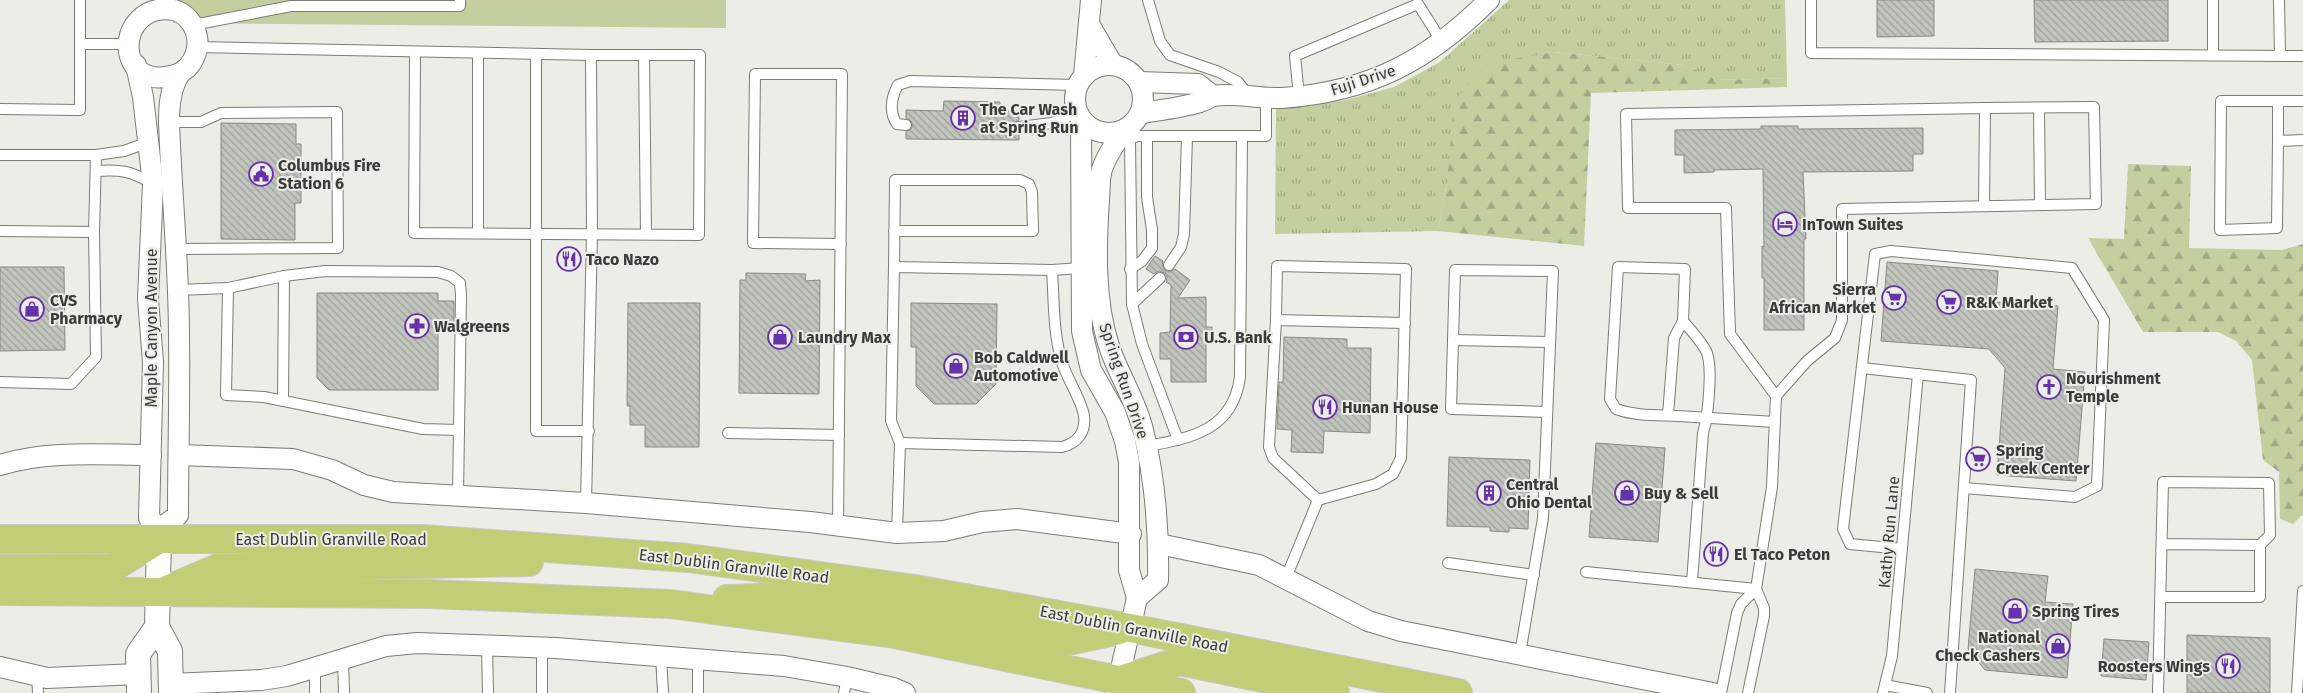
<svg xmlns="http://www.w3.org/2000/svg" width="2303" height="693" font-family="'Fira Sans',sans-serif">
	<style>
		.grass { fill: url(#grass-tufts) }
		.forest { fill: url(#forest-firs) }
		.garden { fill: #c4cf9f }
		.building { fill: url(#building-back-hatch); stroke: #898b85 }
		.lines { fill: none; stroke-linecap: round; stroke-linejoin: round }
		.service-casing { stroke: #7c7d78; stroke-width: 12 }
		.minor-casing { stroke: #7c7d78; stroke-width: 22 }
		.tertiary-casing { stroke: #7c7d78; stroke-width: 26 }
		.primary-casing { stroke: #c8c8c8; stroke-width: 30 }
		.service { stroke: #fff; stroke-width: 10 }
		.minor { stroke: #fff; stroke-width: 20 }
		.tertiary { stroke: #fff; stroke-width: 24 }
		.primary { stroke: #c1ce76; stroke-width: 28 }
		.labels { text-anchor: middle; dominant-baseline: central; stroke-width: 4; stroke-linejoin: round; paint-order: stroke }
		.street-label { font-size: 16px; fill: #3b3c39; stroke: #ebede6 }
		.poi-label { font-size: 16px; font-weight: bold; fill: #3b3c39; stroke: #ebede6; text-anchor: start }
	</style>
	<defs>
		<pattern id="grass-tufts" width="24" height="20" patternUnits="userSpaceOnUse" patternTransform="scale(1.25)"><rect width="24" height="20" fill="#c4cf9f"/><path d="M3 7l-1-3M5 7V3M7 7l1-3M15 17l-1-3M17 17v-4M19 17l1-3" fill="none" stroke="#a0a983"/></pattern>
		<pattern id="forest-firs" width="22" height="20" patternUnits="userSpaceOnUse" patternTransform="scale(1.25)"><rect width="22" height="20" fill="#c4cf9f"/><path d="M5 1l3.5 6h-7zM16 11l3.5 6h-7z" fill="#a0a983"/></pattern>
		<pattern id="building-back-hatch" width="6" height="6" patternUnits="userSpaceOnUse" patternTransform="scale(1.25)"><rect width="6" height="6" fill="#c1c3bd"/><path d="M-1 5l2 2M0 0l6 6M5-1l2 2" fill="none" stroke="#9ea09b"/></pattern>
	</defs>
	<rect width="100%" height="100%" fill="#ebede6"/>
	<!-- grass -->
	<polygon class="grass" points="1509,0 1785,0 1787,78 1718,80 1684,65 1553,52 1447,182 1438,231 1275,234 1276,106 1308,106 1346,100 1394,87 1440,62"/>
	<!-- forest -->
	<g class="forest">
		<polygon points="1553,52 1685,65 1718,80 1787,78 1787,87 1591,93 1584,246 1438,231 1447,182 1454,104 1469,80 1492,63"/>
		<polygon points="2128,164 2191,166 2189,248 2282,250 2303,244 2303,514 2293,524 2280,519 2279,472 2263,460 2252,360 2236,341 2218,332 2143,332 2088,238 2124,239"/>
	</g>
	<!-- garden -->
	<polygon class="garden" points="173,0 726,0 726,28 173,23"/>
	<!-- building -->
	<g class="building">
		<polygon points="1877,0 1934,0 1934,36 1877,37"/>
		<polygon points="2034,0 2168,0 2168,41 2035,42"/>
		<polygon points="944,101 1000,102 1000,111 1019,111 1019,120 1015,122 1012,127 1014,131 1019,134 1019,140 906,139 906,132 911,129 913,125 910,120 906,118 906,110 943,111"/>
		<polygon points="221,123 296,124 296,144 301,144 301,203 295,203 295,240 221,239"/>
		<polygon points="1761,126 1798,126 1798,129 1923,128 1923,154 1913,154 1913,171 1803,172 1806,239 1804,239 1804,330 1764,330 1764,278 1762,278 1762,246 1764,247 1763,169 1714,170 1714,172 1684,173 1684,155 1675,155 1675,130 1761,129"/>
		<polygon points="1155,256 1163,261 1162,265 1165,270 1169,272 1175,269 1190,280 1178,298 1206,297 1206,327 1212,327 1212,342 1206,342 1206,382 1171,382 1171,359 1160,359 1160,333 1170,332 1171,285 1166,282 1167,277 1165,273 1159,271 1154,274 1146,269"/>
		<polygon points="1887,262 1998,271 1996,302 2058,306 2053,369 2085,372 2076,481 1997,475 2005,368 1989,349 1881,341"/>
		<polygon points="0,267 64,267 65,350 0,351"/>
		<polygon points="746,273 806,274 805,281 820,280 819,394 739,393 740,280 746,280"/>
		<polygon points="317,293 438,293 438,301 454,301 454,327 438,327 438,390 329,390 317,378"/>
		<polygon points="628,303 700,303 699,447 645,447 645,425 630,425 630,406 627,406"/>
		<polygon points="911,303 997,304 996,384 976,404 934,404 916,386 916,347 911,347"/>
		<polygon points="1284,337 1347,339 1347,348 1371,348 1370,433 1324,431 1323,453 1291,452 1292,430 1277,429 1279,382 1283,382"/>
		<polygon points="1596,443 1665,448 1658,542 1589,537"/>
		<polygon points="1449,457 1530,460 1528,529 1509,528 1509,532 1490,531 1490,527 1447,526"/>
		<polygon points="1975,569 2048,576 2045,602 2073,604 2067,678 1985,670 1968,649"/>
		<polygon points="2187,635 2270,638 2270,693 2187,693"/>
		<polygon points="2104,639 2149,642 2146,680 2101,676"/>
	</g>
	<g class="lines">
		<!-- service casing -->
		<g class="service-casing">
			<g id="service">
				<polyline points="1148,0 1160,41 1170,55 1219,72 1238,82 1249,96"/>
				<polyline points="1811,0 1811,53 2303,56"/>
				<polyline points="2213,0 2213,55"/>
				<polyline points="2279,0 2280,55"/>
				<polyline points="193,25 291,6 460,6 460,0"/>
				<polyline points="80,44 127,44"/>
				<polyline points="198,47 591,55 592,234 586,503"/>
				<polyline points="415,53 414,233 699,235 700,55 591,55"/>
				<polyline points="478,54 478,233"/>
				<polyline points="536,54 536,431 589,431"/>
				<polyline points="644,55 646,234"/>
				<polyline points="1299,96 1295,56 1418,4 1442,42"/>
				<polyline points="2278,101 2278,141 2303,140"/>
				<polyline points="2039,108 2040,205"/>
				<polyline points="0,109 80,110 80,0"/>
				<polyline points="169,122 201,122 221,113 337,112 338,248 175,249"/>
				<path d="M 906,125 L 897,124 C 889,113 891,97 898,85 L 910,81 L 1078,85"/>
				<polyline points="1019,127 1052,123 1077,113"/>
				<polyline points="2278,141 2277,228 2220,230 2221,101 2303,101"/>
				<polyline points="0,155 96,155 124,151 149,142"/>
				<path d="M 96,171 C 121,169 131,171 153,184"/>
				<polyline points="0,231 94,232"/>
				<polyline points="1169,265 1181,247 1184,234 1187,136"/>
				<polyline points="894,267 895,180 1020,180 1029,184 1032,192 1033,231 894,231"/>
				<polyline points="1130,269 1142,261 1152,248 1152,230 1147,197 1147,136"/>
				<polyline points="284,276 325,271 438,272 451,276 460,283 461,295 459,430"/>
				<polyline points="228,288 226,395 264,397 423,429 459,430 458,496"/>
				<polyline points="178,290 228,288 284,276 283,401"/>
				<polyline points="1132,304 1160,278"/>
				<polyline points="1276,320 1277,266 1406,269 1401,458 1393,474 1376,484 1318,500 1286,578"/>
				<path d="M 1683,321 C 1691,330 1699,339 1705,349 C 1714,362 1708,417 1703,433 L 1692,582"/>
				<polyline points="1453,340 1455,270 1553,271 1543,518 1520,654"/>
				<polyline points="1862,368 1971,380 1950,693"/>
				<polyline points="0,382 71,384 96,357 94,232 96,155"/>
				<polyline points="1776,396 1730,334 1726,208 1628,208 1626,114 1985,108 1984,206"/>
				<polyline points="1547,412 1451,409 1453,340 1550,342"/>
				<path d="M 1668,415 L 1674,338 L 1683,321 L 1685,269 L 1618,267 L 1610,399 L 1616,409 C 1635,416 1657,415 1678,416 C 1710,418 1742,420 1775,422"/>
				<polyline points="728,433 839,435"/>
				<polyline points="1178,440 1142,344 1132,304 1130,139 1137,136 1242,136"/>
				<polyline points="900,443 891,421 894,267 1052,270 1081,268"/>
				<path d="M 1147,446 C 1192,438 1233,430 1240,377 L 1242,136 L 1266,136 L 1266,98"/>
				<polyline points="1318,500 1273,458 1269,447 1276,320 1405,323"/>
				<polyline points="838,526 842,74 755,74 753,243 841,244"/>
				<path d="M 897,533 L 900,443 L 1062,447 C 1077,443 1086,433 1084,416 C 1082,400 1065,376 1061,359 C 1053,330 1054,299 1052,270"/>
				<polyline points="1902,549 1850,544 1843,529 1875,254 1891,251 2072,268 2104,320 2097,486 2075,497 1964,488"/>
				<polyline points="1448,563 1534,575"/>
				<polyline points="1586,572 1756,589 1772,487 1776,396 1807,361 1835,338 1842,320 1842,209 2096,204 2094,107 1985,108"/>
				<polyline points="2161,597 2260,597 2260,545"/>
				<polyline points="487,646 488,693"/>
				<polyline points="542,648 542,693"/>
				<polyline points="661,655 663,693"/>
				<polyline points="698,658 698,693"/>
				<polyline points="343,660 344,693"/>
				<polyline points="315,669 315,693"/>
				<polyline points="37,675 38,693"/>
				<polyline points="1885,685 1927,693"/>
				<polyline points="844,693 847,677"/>
				<polyline points="1721,693 1737,613 1741,604 1756,589 1764,608 1764,616 1748,693"/>
				<polyline points="1883,693 1892,656 1918,374"/>
				<polyline points="2158,693 2163,482 2269,483 2270,535 2260,545 2162,544"/>
				<polyline points="2297,693 2303,591"/>
			</g>
		</g>
		<!-- minor casing -->
		<g class="minor-casing">
			<g id="minor">
				<polyline points="1089,24 1113,65"/>
				<circle cx="1109" cy="99" r="34"/>
				<polyline points="136,65 143,97 153,184 148,299 153,362 149,518 160,529 159,539"/>
				<polyline points="1084,76 1091,0"/>
				<polyline points="1139,82 1198,84 1213,96"/>
				<path d="M 1141,113 C 1160,110 1181,108 1200,102 C 1205,101 1209,97 1214,96 C 1233,92 1261,99 1282,98 C 1369,92 1428,61 1489,0"/>
				<polyline points="1081,120 1082,331 1091,370 1115,412 1125,441 1129,462 1129,570 1137,598 1116,691"/>
				<path d="M 1124,130 C 1116,143 1107,154 1102,169 C 1099,178 1100,190 1099,199 C 1096,246 1094,300 1109,346 C 1118,374 1136,400 1143,430 C 1155,478 1159,530 1158,580 L 1137,598"/>
				<polyline points="179,455 293,459 332,470 364,485 393,492 586,503 810,522 897,533 944,531 982,522 1017,519 1131,534"/>
				<path d="M 0,465 C 48,450 101,455 151,455"/>
				<path d="M 160,529 L 178,515 C 178,440 181,366 178,292 C 176,235 171,179 169,122 C 169,106 170,89 179,75 C 181,72 184,70 187,68 C 195,60 199,47 197,37 C 195,24 185,13 174,10 C 113,0 112,99 180,73"/>
				<polyline points="1159,544 1259,565 1368,621 1401,631 1713,693"/>
				<polyline points="0,667 47,678 138,674"/>
				<polyline points="171,684 261,680 287,676 386,646 417,643 556,648 784,666 847,677 893,688 905,693"/>
			</g>
		</g>
		<!-- tertiary casing -->
		<g class="tertiary-casing">
			<g id="tertiary">
				<polyline points="157,627 170,651 171,693"/>
				<polyline points="139,693 138,654 157,627 159,539"/>
			</g>
		</g>
		<!-- primary casing -->
		<g class="primary-casing">
			<g id="primary">
				<polyline points="0,539 422,539 688,558 915,589 1130,628 1458,693"/>
				<polyline points="0,569 112,568 159,539"/>
				<polyline points="169,589 218,568 529,562"/>
				<polyline points="0,591 429,594 670,604 895,634 1181,693"/>
				<polyline points="727,599 792,597 1068,641 1119,630"/>
				<polyline points="1120,680 1180,661 1335,693"/>
			</g>
		</g>
		<!-- service -->
		<use href="#service" class="service"/>
		<!-- minor -->
		<use href="#minor" class="minor"/>
		<!-- tertiary -->
		<use href="#tertiary" class="tertiary"/>
		<!-- primary -->
		<use href="#primary" class="primary"/>
	</g>
	<!-- icons -->
	<defs>
		<g id="building-ring" transform="scale(1.25)"><circle r="9.5" fill="#ebede6" stroke="#6532a9" stroke-width="1.5"/><path d="M-4-6H4V6H1V3H-1V6H-4ZM-2.5-4.3h1.7v1.8h-1.7ZM.8-4.3h1.7v1.8H.8ZM-2.5-1h1.7V.8h-1.7ZM.8-1h1.7V.8H.8Z" fill="#6532a9"/></g>
		<g id="civic-ring" transform="scale(1.25)"><circle r="9.5" fill="#ebede6" stroke="#6532a9" stroke-width="1.5"/><path d="M-.6-6.5H3V-4.5H.6V-3L4-1V1h2V6H-6V1h2V-1L-.6-3ZM-1.2 2.5V6h2.4V2.5Z" fill="#6532a9"/></g>
		<g id="hotel-ring" transform="scale(1.25)"><circle r="9.5" fill="#ebede6" stroke="#6532a9" stroke-width="1.5"/><path d="M-6-4.5h1.5V1H6V5H4.5V3h-9V5H-6ZM-4 0a1.8 1.8 0 1 1 3.6 0ZM.5 0V-2.5h3Q6-2.5 6 0Z" fill="#6532a9"/></g>
		<g id="restaurant-ring" transform="scale(1.25)"><circle r="9.5" fill="#ebede6" stroke="#6532a9" stroke-width="1.5"/><path d="M-5-6h1v4h1v-4h1v4h1v-4h1v5L-1.5 .5V6h-2V.5L-5-1ZM5-6V6H3V1.5H1.5Q1.5-4 5-6Z" fill="#6532a9"/></g>
		<g id="supermarket-ring" transform="scale(1.25)"><circle r="9.5" fill="#ebede6" stroke="#6532a9" stroke-width="1.5"/><path d="M-6-5.5h2.5l.6 2H6L4.5 2H-2.5L-4.4-4H-6ZM-1.5 3.2a1.3 1.3 0 1 0 .1 0ZM3 3.2a1.3 1.3 0 1 0 .1 0Z" fill="#6532a9"/></g>
		<g id="shop-ring" transform="scale(1.25)"><circle r="9.5" fill="#ebede6" stroke="#6532a9" stroke-width="1.5"/><path d="M-5-2.5h2.3a2.7 3.5 0 0 1 5.4 0H5L5.5 6h-11ZM-1.5-2.5h3a1.5 2.3 0 0 0-3 0Z" fill="#6532a9"/></g>
		<g id="pharmacy-ring" transform="scale(1.25)"><circle r="9.5" fill="#ebede6" stroke="#6532a9" stroke-width="1.5"/><path d="M-2-6h4v4h4v4h-4v4h-4v-4h-4v-4h4Z" fill="#6532a9"/></g>
		<g id="bank-ring" transform="scale(1.25)"><circle r="9.5" fill="#ebede6" stroke="#6532a9" stroke-width="1.5"/><path d="M-6-4H6V4H-6ZM0-2.3a2.3 2.3 0 1 0 0 4.6a2.3 2.3 0 1 0 0-4.6Z" fill="#6532a9"/></g>
		<g id="church-ring" transform="scale(1.25)"><circle r="9.5" fill="#ebede6" stroke="#6532a9" stroke-width="1.5"/><path d="M-1.2-6h2.4v3.5h3.3v2.4h-3.3V6h-2.4V-.1h-3.3v-2.4h3.3Z" fill="#6532a9"/></g>
	</defs>
	<g fill-rule="evenodd">
		<use href="#building-ring" x="963" y="118"/>
		<use href="#civic-ring" x="261" y="174"/>
		<use href="#hotel-ring" x="1785" y="224"/>
		<use href="#restaurant-ring" x="569" y="259"/>
		<use href="#supermarket-ring" x="1894" y="298"/>
		<use href="#supermarket-ring" x="1949" y="302"/>
		<use href="#shop-ring" x="32" y="309"/>
		<use href="#pharmacy-ring" x="417" y="326"/>
		<use href="#shop-ring" x="780" y="337"/>
		<use href="#bank-ring" x="1186" y="337"/>
		<use href="#shop-ring" x="956" y="366"/>
		<use href="#church-ring" x="2049" y="387"/>
		<use href="#restaurant-ring" x="1325" y="407"/>
		<use href="#supermarket-ring" x="1978" y="459"/>
		<use href="#building-ring" x="1489" y="493"/>
		<use href="#shop-ring" x="1627" y="493"/>
		<use href="#restaurant-ring" x="1716" y="554"/>
		<use href="#shop-ring" x="2015" y="611"/>
		<use href="#shop-ring" x="2058" y="646"/>
		<use href="#restaurant-ring" x="2228" y="666"/>
	</g>
	<g class="labels">
		<!-- street labels -->
		<g class="street-label">
			<text transform="translate(1363 80) rotate(-18)">Fuji Drive</text>
			<text transform="translate(151 328) rotate(-90)">Maple Canyon Avenue</text>
			<text transform="translate(1124 381) rotate(71)">Spring Run Drive</text>
			<text transform="translate(1889 532) rotate(-85)">Kathy Run Lane</text>
			<text x="331" y="539">East Dublin Granville Road</text>
			<text transform="translate(734 566) rotate(7)">East Dublin Granville Road</text>
			<text transform="translate(1134 629) rotate(11)">East Dublin Granville Road</text>
		</g>
		<!-- poi labels -->
		<g class="poi-label">
			<text x="980" y="109">The Car Wash<tspan x="980" dy="18">at Spring Run</tspan></text>
			<text x="278" y="165">Columbus Fire<tspan x="278" dy="18">Station 6</tspan></text>
			<text x="1802" y="224">InTown Suites</text>
			<text x="586" y="259">Taco Nazo</text>
			<text x="1876" y="289" text-anchor="end">Sierra<tspan x="1876" dy="18">African Market</tspan></text>
			<text x="50" y="300">CVS<tspan x="50" dy="18">Pharmacy</tspan></text>
			<text x="1966" y="302">R&amp;K Market</text>
			<text x="434" y="326">Walgreens</text>
			<text x="798" y="337">Laundry Max</text>
			<text x="1204" y="337">U.S. Bank</text>
			<text x="974" y="357">Bob Caldwell<tspan x="974" dy="18">Automotive</tspan></text>
			<text x="2066" y="378">Nourishment<tspan x="2066" dy="18">Temple</tspan></text>
			<text x="1342" y="407">Hunan House</text>
			<text x="1996" y="450">Spring<tspan x="1996" dy="18">Creek Center</tspan></text>
			<text x="1506" y="484">Central<tspan x="1506" dy="18">Ohio Dental</tspan></text>
			<text x="1644" y="493">Buy &amp; Sell</text>
			<text x="1734" y="554">El Taco Peton</text>
			<text x="2032" y="611">Spring Tires</text>
			<text x="2040" y="637" text-anchor="end">National<tspan x="2040" dy="18">Check Cashers</tspan></text>
			<text x="2210" y="666" text-anchor="end">Roosters Wings</text>
		</g>
	</g>
</svg>
